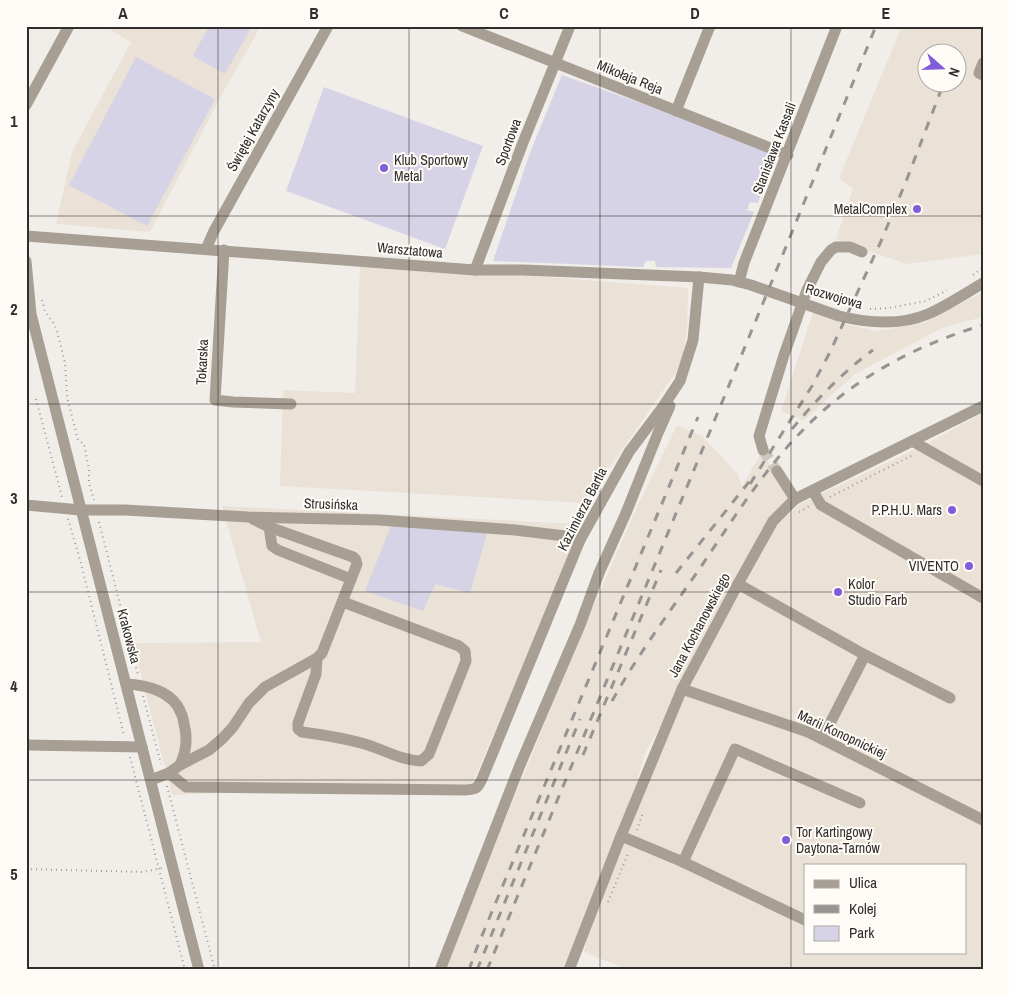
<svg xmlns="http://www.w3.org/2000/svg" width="1009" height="996" font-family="'Archivo Narrow',sans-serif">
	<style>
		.built { fill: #eae1d7; fill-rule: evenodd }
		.green { fill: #d6d3e7 }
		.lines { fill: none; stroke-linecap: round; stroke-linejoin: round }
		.minor-tunnel { stroke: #cac8c3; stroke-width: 11; stroke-dasharray: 11 5.5; stroke-linecap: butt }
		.path { stroke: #9e9b98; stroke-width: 2; stroke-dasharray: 1 4; stroke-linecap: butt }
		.minor { stroke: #a79f93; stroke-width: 11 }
		.rail { stroke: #979491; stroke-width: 3; stroke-dasharray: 9 9; stroke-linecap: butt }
		.grid { fill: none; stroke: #302e2d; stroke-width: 1; stroke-opacity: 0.55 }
		.poi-dot { fill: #815ed9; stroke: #fffbf6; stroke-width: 2 }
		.labels { text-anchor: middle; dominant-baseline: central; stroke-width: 4; stroke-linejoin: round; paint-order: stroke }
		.street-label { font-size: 14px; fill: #302e2d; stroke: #fffbf6 }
		.poi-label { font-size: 14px; fill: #302e2d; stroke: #fffbf6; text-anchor: start }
		.neatline { fill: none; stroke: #302e2d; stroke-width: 2 }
		.grid-label { font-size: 16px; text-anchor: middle; font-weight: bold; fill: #302e2d }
	</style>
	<rect width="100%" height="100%" fill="#f1eee9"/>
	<!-- built -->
	<g class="built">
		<polygon points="104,26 261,26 222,94 150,232 56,224 72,152 131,42"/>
		<path d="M 902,26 L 983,26 L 983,254 L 907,264 L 868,251 L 836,239 L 853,189 L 839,178 ZM 926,52 L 956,52 L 956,82 L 926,82 Z"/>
		<polygon points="360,266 546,277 688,288 687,328 683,362 585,503 280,486 283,390 355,393"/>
		<polygon points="983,292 983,317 944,327 855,374 803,421 793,416 781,412 813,312 849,325 877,331 924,323"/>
		<polygon points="983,413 983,814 835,740 688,688 777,525 800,504 928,443"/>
		<polygon points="677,425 702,436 737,473 742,486 763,450 771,467 791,499 644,755 632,802 565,970 443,970 584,628 640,500"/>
		<polygon points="222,506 577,524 576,531 572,539 560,580 472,784 172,795 133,643 261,642"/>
		<path d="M 686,694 L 808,737 L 983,825 L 983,970 L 629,970 L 584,952 L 587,938 L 627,835 ZM 805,865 L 965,865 L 965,952 L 805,952 Z"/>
	</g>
	<!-- green -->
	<g class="green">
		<polygon points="209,26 252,26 225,74 193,56"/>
		<polygon points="136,57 215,99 147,226 69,185"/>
		<polygon points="562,75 649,106 774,155 758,203 750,202 747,210 754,212 731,268 656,267 655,261 646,261 643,267 493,261 531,150"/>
		<polygon points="324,87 483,146 445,249 286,191"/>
		<polygon points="395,516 490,523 470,593 435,584 423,611 365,591"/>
	</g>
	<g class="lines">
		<!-- minor-tunnel -->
		<polyline class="minor-tunnel" points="763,450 777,471"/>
		<!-- path -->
		<g class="path">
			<polyline points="973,275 983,267"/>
			<polyline points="42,300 45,311 54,324 57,331 65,363 67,397 78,440 84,444 89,469 89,483 94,500"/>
			<polyline points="870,309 889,308 926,301 947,290"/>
			<polyline points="36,399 62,497"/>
			<polyline points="830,497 913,455"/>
			<polyline points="799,512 810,506"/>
			<polyline points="68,519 80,560 124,735"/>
			<polyline points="99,522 138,675"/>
			<polyline points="143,696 161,764"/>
			<polyline points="130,757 185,970"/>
			<polyline points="167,786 215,970"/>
			<polyline points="637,830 643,813"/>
			<polyline points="26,869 143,872 163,868"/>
			<polyline points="608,902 629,851"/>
		</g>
		<!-- minor -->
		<g class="minor">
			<polyline points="462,26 788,155"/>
			<polyline points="983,63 979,73 983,75"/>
			<polyline points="26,105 69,26"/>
			<polyline points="676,111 710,26"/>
			<path d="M 26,236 L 475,270 L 523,270 L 699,277 L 732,280 L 751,285 L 839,316 C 868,323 900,326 928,314 C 945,307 966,293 983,283"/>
			<polyline points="206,249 214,231 328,26"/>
			<polyline points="224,250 215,400 233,402 291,404"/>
			<polyline points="26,261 31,314 199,970"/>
			<polyline points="475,270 522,145 570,26"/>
			<polyline points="739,282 744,263 837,26"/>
			<polyline points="912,441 983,481"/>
			<polyline points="763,450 759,436 784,355 807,290 821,262 831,250 836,247 850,247 862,252"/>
			<polyline points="777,471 795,499"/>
			<polyline points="813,491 821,505 983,598"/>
			<polyline points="26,505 81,510 125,510 248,517 379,520 515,530 565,536 580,540"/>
			<polyline points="269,527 272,546 278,550 351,579"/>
			<polyline points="738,584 865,655 950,698"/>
			<path d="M 317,658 L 316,674 L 298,723 L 298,729 L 302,732 C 324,735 346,738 368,745 C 386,751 402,760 421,761 L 429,754 L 466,661 L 465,651 L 459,646 L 343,602"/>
			<path d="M 126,684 C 146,685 173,691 181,713 C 183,716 183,720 184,724 C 188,738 186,752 180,765"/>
			<polyline points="682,689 808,732 983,820"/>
			<polyline points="822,739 865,655"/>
			<polyline points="26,745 142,747"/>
			<path d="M 169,773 L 186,787 L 465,790 C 477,789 477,789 482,779 L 580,540 L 629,452 L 662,408 L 680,381 L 693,340 L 699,277"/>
			<polyline points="151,780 169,773 180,765 209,750 223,738 233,727 249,703 265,687 317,658 322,653 357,564 356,560 353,557 269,527 253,519"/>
			<polyline points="621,836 683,862 735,749 860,803"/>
			<polyline points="683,862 805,920"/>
			<polyline points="440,970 520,765 580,625 599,573 626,513 658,433 670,406"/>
			<polyline points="569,970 621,836 682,689 738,584 773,521 795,499 983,406"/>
		</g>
		<!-- rail -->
		<g class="rail">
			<path d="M 792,429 C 815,401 844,371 873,350"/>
			<polyline points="750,484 812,386 830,352 882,239 907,179 943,85"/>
			<polyline points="676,573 753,477"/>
			<path d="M 612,701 C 637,656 668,614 698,571 C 730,524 762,472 802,431 C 852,379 914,346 983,325"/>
			<polyline points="583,755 661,570"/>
			<polyline points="469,970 476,950 698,417"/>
			<polyline points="477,970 580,719"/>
			<polyline points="487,970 761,308 876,26"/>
		</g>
	</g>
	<!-- grid -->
	<path class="grid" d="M 218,26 L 218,970M 409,26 L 409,970M 600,26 L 600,970M 791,26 L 791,970M 26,216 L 983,216M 26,404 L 983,404M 26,592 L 983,592M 26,780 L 983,780"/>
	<!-- markers -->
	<g class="poi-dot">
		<circle cx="384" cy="168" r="5"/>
		<circle cx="917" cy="209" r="5"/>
		<circle cx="952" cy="510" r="5"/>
		<circle cx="969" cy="566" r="5"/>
		<circle cx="838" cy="592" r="5"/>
		<circle cx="786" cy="840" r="5"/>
	</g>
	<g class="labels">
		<!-- street labels -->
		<g class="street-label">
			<text transform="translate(630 77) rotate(22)">Mikołaja Reja</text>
			<text transform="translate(253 130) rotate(-61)">Świętej Katarzyny</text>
			<text transform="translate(508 142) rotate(-69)">Sportowa</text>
			<text transform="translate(774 148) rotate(-69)">Stanisława Kassali</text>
			<text transform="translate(410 250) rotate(5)">Warsztatowa</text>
			<text transform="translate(834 296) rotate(16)">Rozwojowa</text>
			<text transform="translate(202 362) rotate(-87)">Tokarska</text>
			<text transform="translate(331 504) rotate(2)">Strusińska</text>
			<text transform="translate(582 509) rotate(-63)">Kazimierza Bartla</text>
			<text transform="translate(699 625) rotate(-62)">Jana Kochanowskiego</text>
			<text transform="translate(129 636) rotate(75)">Krakowska</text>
			<text transform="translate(842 734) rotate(25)">Marii Konopnickiej</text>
		</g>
		<!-- poi labels -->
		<g class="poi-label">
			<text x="394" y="160">Klub Sportowy<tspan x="394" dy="16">Metal</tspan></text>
			<text x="907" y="209" text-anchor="end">MetalComplex</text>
			<text x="942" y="510" text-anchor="end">P.P.H.U. Mars</text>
			<text x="959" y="566" text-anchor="end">VIVENTO</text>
			<text x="848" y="584">Kolor<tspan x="848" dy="16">Studio Farb</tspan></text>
			<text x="796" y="832">Tor Kartingowy<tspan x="796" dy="16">Daytona-Tarnów</tspan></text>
		</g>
	</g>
	<!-- border -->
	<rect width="1009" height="996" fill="none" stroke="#fffbf6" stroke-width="55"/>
	<!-- legend -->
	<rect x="804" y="864" width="162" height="90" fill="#fffbf6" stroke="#aca9a6"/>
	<rect x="814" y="880" width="25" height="8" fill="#a79f93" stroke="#aca9a6"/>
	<text x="849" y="888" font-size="15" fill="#302e2d">Ulica</text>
	<rect x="814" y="905" width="25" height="8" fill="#979491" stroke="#aca9a6"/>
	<text x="849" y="914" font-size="15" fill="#302e2d">Kolej</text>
	<rect x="814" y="926" width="25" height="15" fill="#d6d3e7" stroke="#aca9a6"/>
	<text x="849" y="938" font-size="15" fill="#302e2d">Park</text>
	<!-- north arrow -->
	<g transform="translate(942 68) rotate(110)"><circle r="24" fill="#fffbf6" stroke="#aca9a6"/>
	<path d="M0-4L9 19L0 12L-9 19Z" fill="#815ed9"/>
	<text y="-8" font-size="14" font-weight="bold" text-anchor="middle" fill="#302e2d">N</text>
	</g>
	<rect x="28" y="28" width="954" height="940" class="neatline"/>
	<g class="grid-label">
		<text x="123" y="19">A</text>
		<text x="314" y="19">B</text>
		<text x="504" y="19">C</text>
		<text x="695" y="19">D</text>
		<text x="886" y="19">E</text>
		<text x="14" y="127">1</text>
		<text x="14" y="315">2</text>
		<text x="14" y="504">3</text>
		<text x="14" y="692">4</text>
		<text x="14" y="880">5</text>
	</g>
</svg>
